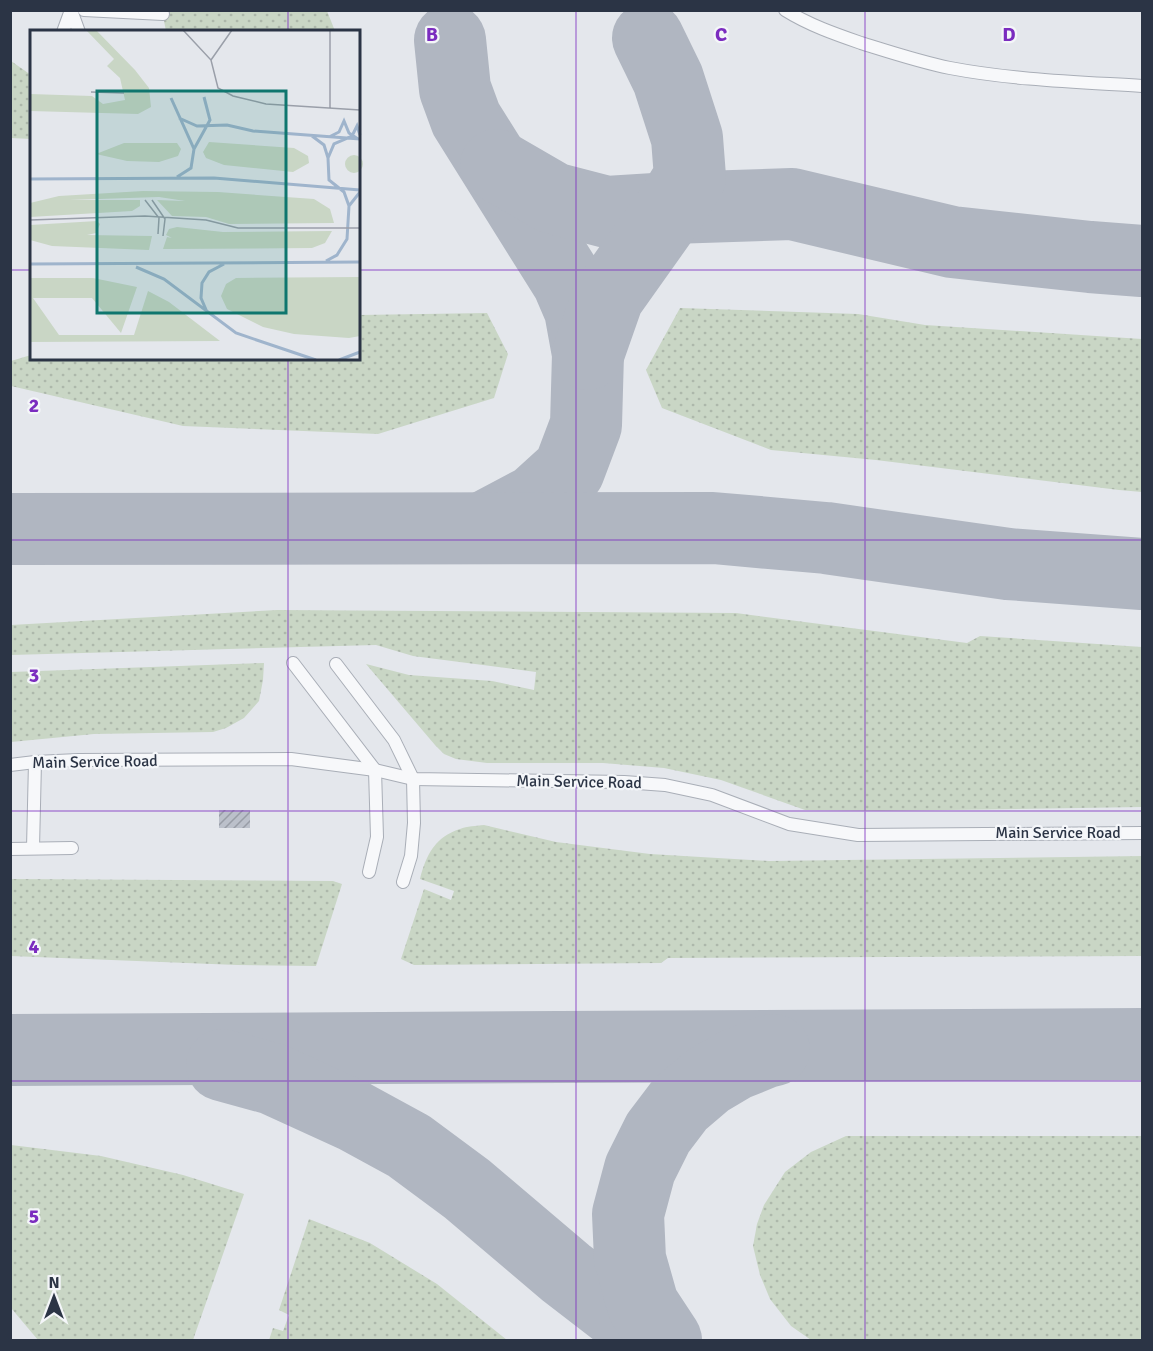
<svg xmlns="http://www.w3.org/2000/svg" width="1153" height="1351" font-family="Signika,sans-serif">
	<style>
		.grass { fill: url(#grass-dots) }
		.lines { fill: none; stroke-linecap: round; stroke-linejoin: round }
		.taxiway { stroke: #b0b6c1; stroke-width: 72 }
		.building { fill: url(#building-hatch) }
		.service-casing { stroke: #a9aeb7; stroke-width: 14 }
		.service { stroke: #f7f8fa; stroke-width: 12 }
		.grid { fill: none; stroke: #7b2cbf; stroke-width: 1.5; stroke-opacity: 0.55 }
		.labels { text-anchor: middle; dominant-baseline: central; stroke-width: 4.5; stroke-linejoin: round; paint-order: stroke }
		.street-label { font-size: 16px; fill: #2b3445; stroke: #f4f6f9 }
		.inset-river { fill: none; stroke: #9fb4cc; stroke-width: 3 }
		.inset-road { fill: none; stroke: #9a9fa9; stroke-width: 1.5 }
		.view { fill: #0f766e; fill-opacity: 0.15; stroke: #0f766e; stroke-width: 3 }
		.inset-edge { fill: none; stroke: #2b3445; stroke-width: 3 }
		.grid-label { font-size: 20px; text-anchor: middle; font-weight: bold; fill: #7b2cbf; stroke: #f4f6f9; stroke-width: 4.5; stroke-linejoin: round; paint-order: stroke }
	</style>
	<defs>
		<pattern id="grass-dots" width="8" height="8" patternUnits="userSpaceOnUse" patternTransform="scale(1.5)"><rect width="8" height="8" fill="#c9d6c5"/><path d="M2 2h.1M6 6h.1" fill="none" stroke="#adb8ab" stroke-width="1.8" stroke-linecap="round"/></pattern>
		<pattern id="building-hatch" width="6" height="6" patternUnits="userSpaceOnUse" patternTransform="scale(1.5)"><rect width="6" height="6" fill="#bbc0ca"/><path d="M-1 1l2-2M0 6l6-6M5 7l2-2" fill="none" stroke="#989da6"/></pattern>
	</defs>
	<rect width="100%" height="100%" fill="#e4e7ec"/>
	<!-- grass -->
	<g class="grass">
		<polygon points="162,11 327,11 335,31 166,31"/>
		<polygon points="11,61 31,75 31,139 11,138"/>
		<polygon points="680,308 858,314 925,325 1142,339 1142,492 1119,490 876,460 771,450 662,408 646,370"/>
		<polygon points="487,313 508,354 494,398 378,434 183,426 11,386 11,361 31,355 32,358 358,358 359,315"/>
		<polygon points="277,610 736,613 967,643 980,636 1142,647 1142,807 879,811 805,810 721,780 664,768 603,763 487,763 456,759 444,754 435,745 366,664 409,675 492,681 534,690 536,672 413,656 376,645 11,655 11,625"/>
		<polygon points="264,663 263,680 259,701 244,718 226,728 213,732 94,734 11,742 11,672"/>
		<path d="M 484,825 L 556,842 L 650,854 L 769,861 L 1142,856 L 1142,956 L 668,958 L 661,963 L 414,965 L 401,959 L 424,889 L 451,900 L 454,891 L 420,879 C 426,855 435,837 460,829 C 467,826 476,826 484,825 Z"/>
		<polygon points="11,879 333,881 342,884 316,966 237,965 11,956"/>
		<polygon points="846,1136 1142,1136 1142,1340 811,1340 791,1326 770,1299 760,1275 753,1246 757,1224 764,1205 785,1172 811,1152"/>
		<polygon points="11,1145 101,1156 183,1175 244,1194 193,1340 38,1340 11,1308"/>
		<polygon points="309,1219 370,1243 437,1284 507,1340 269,1340 273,1328 283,1331 289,1315 279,1310"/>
	</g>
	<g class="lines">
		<!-- taxiway -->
		<g class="taxiway">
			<polyline points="450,40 455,89 466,119 568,282 580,310 588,354 586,425 569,470 536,500 483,528"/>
			<polyline points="496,165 553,198 607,212 671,208 792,204 952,242 1090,257 1142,261"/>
			<polyline points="588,354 608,297 669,211 690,177 687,138 668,79 648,38"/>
			<polyline points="10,529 713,528 826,538 1008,564 1142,574"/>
			<polyline points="10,1050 1142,1044"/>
			<polyline points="222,1065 273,1079 354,1116 409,1146 467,1189 566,1273 653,1340"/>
			<polyline points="666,1340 643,1305 630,1259 628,1214 640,1169 658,1133 680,1104 707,1081 734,1065 766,1052 774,1050"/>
		</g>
	</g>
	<!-- building -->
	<rect class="building" x="219" y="810" width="31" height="18"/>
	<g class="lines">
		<!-- service casing -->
		<g class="service-casing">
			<g id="service">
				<polyline points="71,10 79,32"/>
				<polyline points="84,10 163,14"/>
				<path d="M 785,10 C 809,25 835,34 861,43 C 890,52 920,62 950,68 C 1013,80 1078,82 1142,86"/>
				<polyline points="63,32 71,10"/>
				<polyline points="293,663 375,770 377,837 369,872"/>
				<polyline points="336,664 394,740 413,779 414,823 411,856 403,882"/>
				<polyline points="10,765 35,762 78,760 291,759 375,770 413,779 624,782 665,785 712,795 789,824 858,835 1142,833"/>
				<polyline points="33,848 35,762"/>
				<polyline points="10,849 72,848"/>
			</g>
		</g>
		<!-- service -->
		<use href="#service" class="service"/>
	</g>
	<!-- grid -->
	<path class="grid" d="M 288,10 L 288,32M 576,10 L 576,1340M 865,10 L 865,1340M 10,270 L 32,270M 358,270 L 1142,270M 288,358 L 288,1340M 10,540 L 1142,540M 10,811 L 1142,811M 10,1081 L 1142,1081"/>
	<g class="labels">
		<!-- street labels -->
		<g class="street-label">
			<text transform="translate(95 762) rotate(-1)">Main Service Road</text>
			<text transform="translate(579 782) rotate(1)">Main Service Road</text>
			<text x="1058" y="833">Main Service Road</text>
		</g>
	</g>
	<!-- overview -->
	<g transform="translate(30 30)">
		<rect width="330" height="330" fill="#e4e7ec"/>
		<path d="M 56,0 L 66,0 L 105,40 L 119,58 L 121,77 L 108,84 L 0,81 L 0,64 L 62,66 L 73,74 L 95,70 L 90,48 L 77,36 L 84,29 ZM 179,112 L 264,118 L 278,126 L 279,133 L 263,142 L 194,135 L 176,128 L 173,122 ZM 94,113 L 147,113 L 151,119 L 148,126 L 129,132 L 97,131 L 66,124 ZM315 134a9 9 0 1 1 18 0a9 9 0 1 1-18 0ZM 113,161 L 188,162 L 284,169 L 300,179 L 304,193 L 199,194 L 176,187 L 142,186 L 127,170 L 155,171 L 129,167 L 39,170 L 110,170 L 110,176 L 102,181 L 0,187 L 0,173 L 29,166 ZM 67,191 L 70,194 L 66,203 L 57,205 L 122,206 L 119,220 L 22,216 L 0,210 L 0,195 ZM 147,197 L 193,202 L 302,201 L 295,213 L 282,218 L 133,219 L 137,207 L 142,208 L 136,205 L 139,199 ZM 330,247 L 330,306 L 319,308 L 264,304 L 233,297 L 197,279 L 191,266 L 196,254 L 206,248 ZM 0,248 L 63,248 L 107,257 L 91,303 L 62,268 L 3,268 L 29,305 L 104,305 L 118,261 L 139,272 L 190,311 L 0,312 Z" fill="#c9d6c5"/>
		<path class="inset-river" d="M 141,68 L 164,119 L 161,138 L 147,147M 149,88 L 167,96 L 197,95 L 223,101 L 330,109M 282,106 L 294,115 L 298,128 L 304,114 L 322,106 L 327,96 L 330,105M 299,107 L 309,102 L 314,91 L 319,103 L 328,109M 164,119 L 180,90 L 174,67M 298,128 L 299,150 L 314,162 L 319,176 L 330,162M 0,149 L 184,148 L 330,160M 296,231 L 307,225 L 317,209 L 319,176M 0,234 L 330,232M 106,237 L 134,249 L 206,303 L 286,330M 177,282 L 171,268 L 172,253 L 179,242 L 194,234M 309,330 L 330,322"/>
		<path class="inset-road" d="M 153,0 L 181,30 L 188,58 L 203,66 L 236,74 L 330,80M 300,0 L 300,78M 181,30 L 202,0M 61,62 L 94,63M 115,170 L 129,188 L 128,204M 122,170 L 135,189 L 133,206M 0,190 L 115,186 L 176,190 L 208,198 L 330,198"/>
		<path class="view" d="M 67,61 L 256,61 L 256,283 L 67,283 Z"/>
		<rect width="330" height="330" class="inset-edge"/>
	</g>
	<g class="grid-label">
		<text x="432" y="41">B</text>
		<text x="721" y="41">C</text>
		<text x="1009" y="41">D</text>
		<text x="34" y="412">2</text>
		<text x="34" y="682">3</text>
		<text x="34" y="953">4</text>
		<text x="34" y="1223">5</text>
	</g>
	<!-- border -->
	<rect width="1153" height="1351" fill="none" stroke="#2b3445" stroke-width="24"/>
	<!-- north arrow -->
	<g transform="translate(54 1297)" stroke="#f4f6f9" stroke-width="4.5" paint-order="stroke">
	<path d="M0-4.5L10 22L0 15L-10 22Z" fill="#2b3445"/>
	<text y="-9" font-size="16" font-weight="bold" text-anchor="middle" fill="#2b3445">N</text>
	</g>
</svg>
